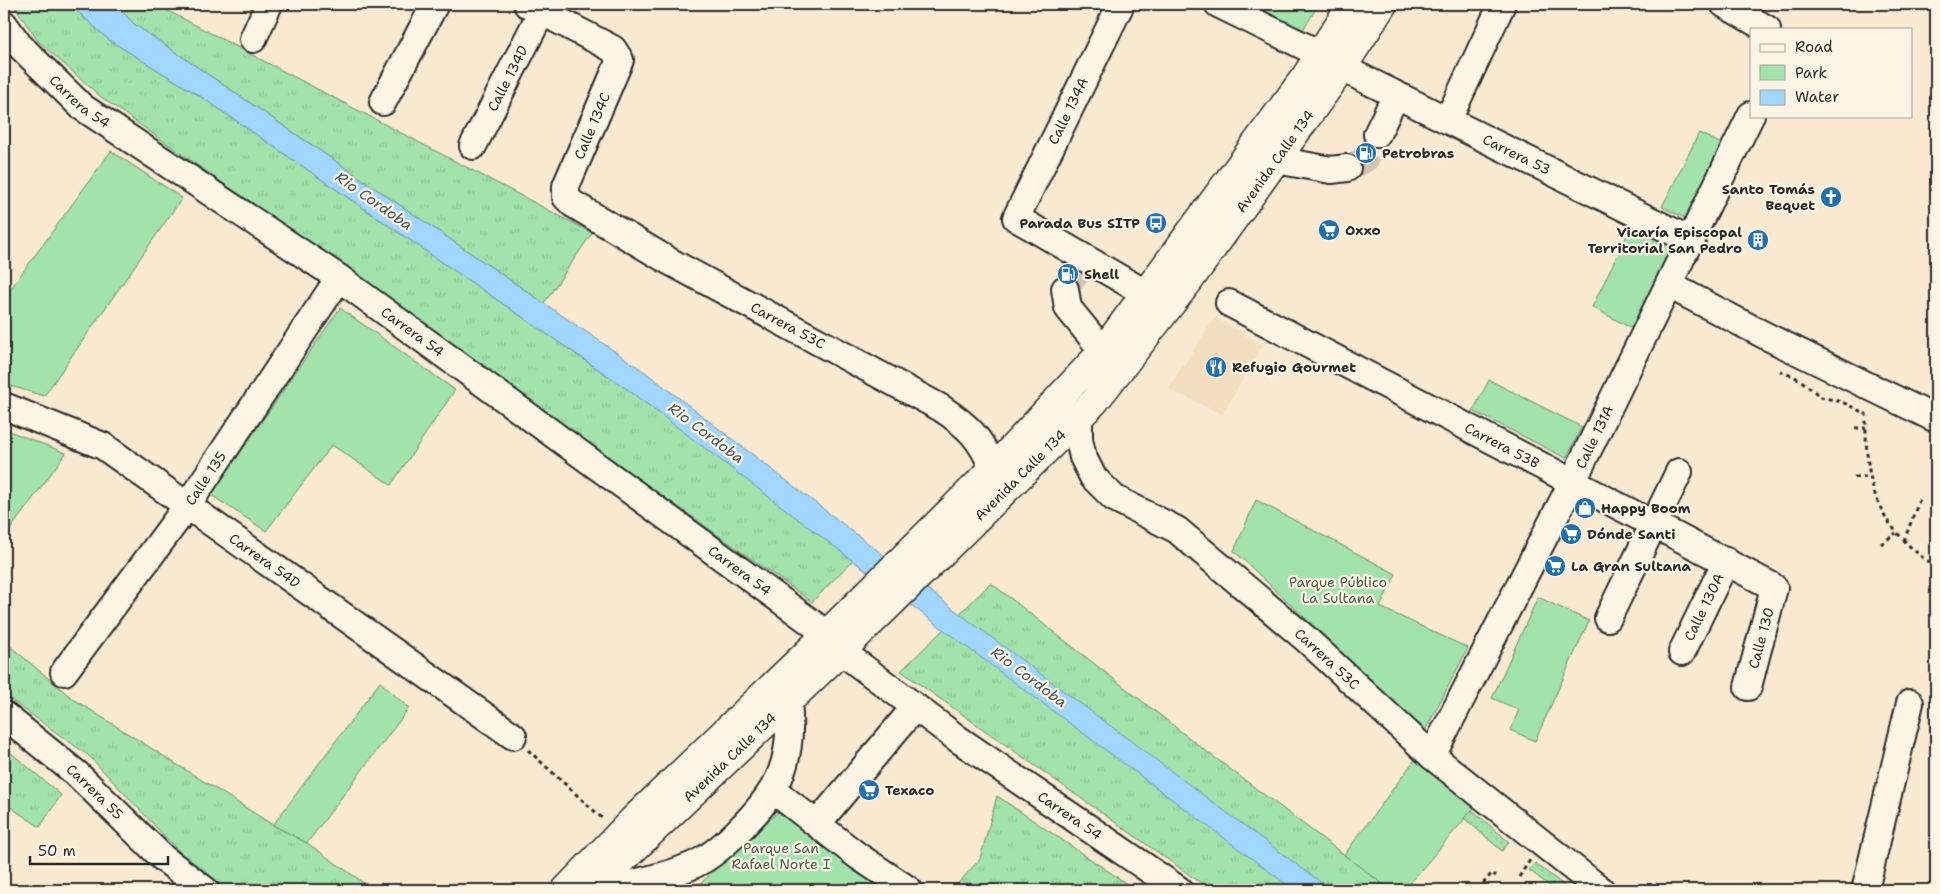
<svg xmlns="http://www.w3.org/2000/svg" width="1940" height="894" font-family="'Shantell Sans',sans-serif">
	<style>
		.built { fill: #f3dec0 }
		.grass { fill: url(#grass-tufts); stroke: #66876c }
		.park { fill: #a2e3ac; stroke: #66876c }
		.garden { fill: url(#garden-dots); stroke: #66876c }
		.water { fill: #a0d6ff; stroke: #7192aa }
		.lines { fill: none; stroke-linecap: round; stroke-linejoin: round }
		.minor-tunnel { stroke: #d0c4b0; stroke-width: 26; stroke-dasharray: 26 13; stroke-linecap: butt }
		.minor-casing { stroke: #2b2b2b; stroke-width: 30 }
		.major-casing { stroke: #2b2b2b; stroke-width: 31 }
		.path { stroke: #2b2b2b; stroke-width: 3; stroke-dasharray: 4 4; stroke-linecap: butt }
		.minor { stroke: #fcf5e5; stroke-width: 26 }
		.major { stroke: #fcf5e5; stroke-width: 28 }
		.labels { text-anchor: middle; dominant-baseline: central; stroke-width: 4.5; stroke-linejoin: round; paint-order: stroke }
		.street-label { font-size: 14px; fill: #2b2b2b; stroke: #fcf5e5 }
		.poi-label { font-size: 14px; font-weight: bold; fill: #2b2b2b; stroke: #fcf5e5; text-anchor: start }
		.park-label { font-size: 14px; fill: #49594b; stroke: #fcf5e5 }
		.water-label { font-size: 15px; font-style: italic; fill: #485660; stroke: #fcf5e5 }
	</style>
	<defs>
		<pattern id="grass-tufts" width="24" height="20" patternUnits="userSpaceOnUse" patternTransform="scale(1.25)"><rect width="24" height="20" fill="#a2e3ac"/><path d="M3 7l-1-3M5 7V3M7 7l1-3M15 17l-1-3M17 17v-4M19 17l1-3" fill="none" stroke="#8cc394"/></pattern>
		<pattern id="garden-dots" width="8" height="8" patternUnits="userSpaceOnUse" patternTransform="scale(1.25)"><rect width="8" height="8" fill="#a2e3ac"/><path d="M2 2h.1M6 6h.1" fill="none" stroke="#8cc394" stroke-width="1.8" stroke-linecap="round"/></pattern>
	</defs>
	<rect width="100%" height="100%" fill="#f9ead1"/>
	<filter id="ink" filterUnits="userSpaceOnUse"><feTurbulence type="fractalNoise" baseFrequency=".02" numOctaves="2"/><feDisplacementMap in="SourceGraphic" scale="10" xChannelSelector="R" yChannelSelector="G"/><feConvolveMatrix kernelMatrix="1 2 1 2 8 2 1 2 1" color-interpolation-filters="sRGB"/></filter>
	<g filter="url(#ink)">
		<!-- built -->
		<polygon class="built" points="1215,317 1263,345 1222,414 1168,389"/>
		<!-- grass -->
		<g class="grass">
			<polygon points="13,4 69,4 109,40 200,96 627,389 853,560 812,602 101,97 38,41"/>
			<polygon points="115,4 155,4 592,233 544,303 134,24"/>
			<polygon points="991,583 1202,748 1391,890 1211,890 901,671"/>
			<polygon points="4,641 73,699 273,825 307,843 374,890 229,890 190,863 89,756 4,695"/>
			<polygon points="4,747 61,795 40,827 4,803"/>
			<polygon points="997,796 1136,890 952,890 980,859"/>
			<polygon points="701,883 711,890 667,890"/>
		</g>
		<!-- park -->
		<g class="park">
			<polygon points="1258,4 1319,4 1301,33 1254,10"/>
			<polygon points="1699,133 1724,145 1687,219 1662,207"/>
			<polygon points="111,151 182,198 44,396 4,384 4,298"/>
			<polygon points="1632,225 1675,247 1633,329 1592,307"/>
			<polygon points="340,308 455,390 391,485 332,445 266,531 211,495"/>
			<polygon points="1489,380 1582,427 1566,458 1473,411"/>
			<polygon points="4,429 66,453 4,538"/>
			<polygon points="1256,500 1396,574 1380,607 1468,648 1425,731 1234,551"/>
			<polygon points="1538,597 1589,621 1535,741 1510,730 1519,710 1492,698"/>
			<polygon points="380,682 409,708 307,843 273,825"/>
			<polygon points="1416,758 1474,808 1404,890 1391,890 1344,855"/>
			<polygon points="778,812 894,890 711,890 701,883"/>
		</g>
		<!-- garden -->
		<g class="garden">
			<polygon points="1472,810 1509,842 1502,851 1464,818"/>
			<polygon points="1535,863 1570,890 1555,890 1529,870"/>
		</g>
		<!-- water -->
		<polygon class="water" points="69,4 115,4 134,24 645,372 964,617 1331,890 1294,890 948,633 627,389 200,96 109,40"/>
		<g class="lines">
			<!-- minor-tunnel -->
			<g class="minor-tunnel">
				<polyline points="1347,168 1366,159 1377,134"/>
				<polyline points="1065,289 1081,268"/>
			</g>
			<!-- minor casing -->
			<g class="minor-casing">
				<g id="minor">
					<path id="s1" d="M 527,4 L 613,49 L 620,60 L 566,186 L 566,197 L 573,204 L 669,261 L 941,408 C 968,426 981,438 993,469"/>
					<polyline points="1121,4 1016,218 1145,293"/>
					<polyline points="1218,4 1320,54"/>
					<polyline points="1724,4 1767,29"/>
					<path id="s2" d="M 4,24 L 19,45 L 82,107 L 339,278 L 827,634"/>
					<polyline points="253,39 269,4"/>
					<path id="s3" d="M 1342,68 L 1692,241"/>
					<polyline points="383,102 435,4"/>
					<polyline points="1448,120 1502,4"/>
					<polyline points="1377,134 1396,95"/>
					<path id="s4" d="M 473,146 L 542,11"/>
					<polyline points="1276,160 1331,170 1347,168"/>
					<polyline points="1669,285 1766,336 1936,419"/>
					<polyline points="1065,289 1068,308 1103,351"/>
					<path id="s5" d="M 1229,303 L 1772,586 L 1774,588 L 1748,687"/>
					<path id="s6" d="M 4,406 L 103,446 L 513,736"/>
					<path id="s7" d="M 1079,419 L 1079,440 L 1083,457 L 1093,477 L 1114,498 L 1177,530 L 1306,639 L 1432,756 L 1601,890"/>
					<polyline points="1608,618 1679,472"/>
					<path id="s8" d="M 841,651 L 958,739 L 1179,890"/>
					<path id="s9" d="M 1682,652 L 1726,561"/>
					<path id="s10" d="M 64,672 L 187,506 L 339,278"/>
					<path id="s11" d="M 4,715 L 77,774 L 163,858 L 205,890"/>
					<path id="s12" d="M 1432,756 L 1573,481 L 1751,115"/>
					<polyline points="773,790 858,856 909,890"/>
					<polyline points="817,824 915,707"/>
					<path d="M 606,890 C 634,882 664,878 691,866 C 708,859 723,846 736,833 C 780,790 794,762 788,701"/>
					<polyline points="1865,890 1910,703"/>
				</g>
			</g>
			<!-- major casing -->
			<g class="major-casing">
				<g id="major">
					<polyline points="566,890 633,820 827,634 993,469 1103,351 1306,76 1352,4"/>
					<path id="s13" d="M 594,890 L 619,863 L 887,607 L 1094,402 L 1188,282 L 1342,68 L 1383,4"/>
				</g>
			</g>
			<!-- path -->
			<g class="path">
				<path d="M 1780,371 L 1799,379 L 1821,397 L 1842,402 L 1866,414 C 1865,487 1875,523 1936,568"/>
				<polyline points="1855,428 1866,428"/>
				<polyline points="1854,477 1869,477"/>
				<polyline points="1904,541 1920,498"/>
				<polyline points="1881,544 1896,533"/>
				<polyline points="528,750 603,819"/>
				<polyline points="1519,877 1530,860"/>
				<polyline points="1478,890 1492,873 1496,876"/>
			</g>
			<!-- minor -->
			<use href="#minor" class="minor"/>
			<!-- major -->
			<use href="#major" class="major"/>
		</g>
	</g>
	<!-- icons -->
	<defs>
		<g id="fuel-disc" transform="scale(1.125)"><circle r="9.5" fill="#1f6fb2" stroke="#fcf5e5"/><path d="M-5.5-6h7V0h2V4h1.3V-2.5L3-4.5l.8-.8L6-3V5H2.5V1h-1V6h-7ZM-4.2-4.7v3.2H.2V-4.7Z" fill="#fff"/></g>
		<g id="church-disc" transform="scale(1.125)"><circle r="9.5" fill="#1f6fb2" stroke="#fcf5e5"/><path d="M-1.2-6h2.4v3.5h3.3v2.4h-3.3V6h-2.4V-.1h-3.3v-2.4h3.3Z" fill="#fff"/></g>
		<g id="bus-disc" transform="scale(1.125)"><circle r="9.5" fill="#1f6fb2" stroke="#fcf5e5"/><path d="M-5-6H5V4H4V6H2V4H-2V6H-4V4H-5ZM-3.5-4V0h7V-4ZM-3.5 1.2v1.5H-2V1.2ZM2 1.2v1.5H3.5V1.2Z" fill="#fff"/></g>
		<g id="supermarket-disc" transform="scale(1.125)"><circle r="9.5" fill="#1f6fb2" stroke="#fcf5e5"/><path d="M-6-5.5h2.5l.6 2H6L4.5 2H-2.5L-4.4-4H-6ZM-1.5 3.2a1.3 1.3 0 1 0 .1 0ZM3 3.2a1.3 1.3 0 1 0 .1 0Z" fill="#fff"/></g>
		<g id="building-disc" transform="scale(1.125)"><circle r="9.5" fill="#1f6fb2" stroke="#fcf5e5"/><path d="M-4-6H4V6H1V3H-1V6H-4ZM-2.5-4.3h1.7v1.8h-1.7ZM.8-4.3h1.7v1.8H.8ZM-2.5-1h1.7V.8h-1.7ZM.8-1h1.7V.8H.8Z" fill="#fff"/></g>
		<g id="restaurant-disc" transform="scale(1.125)"><circle r="9.5" fill="#1f6fb2" stroke="#fcf5e5"/><path d="M-5-6h1v4h1v-4h1v4h1v-4h1v5L-1.5 .5V6h-2V.5L-5-1ZM5-6V6H3V1.5H1.5Q1.5-4 5-6Z" fill="#fff"/></g>
		<g id="shop-disc" transform="scale(1.125)"><circle r="9.5" fill="#1f6fb2" stroke="#fcf5e5"/><path d="M-5-2.5h2.3a2.7 3.5 0 0 1 5.4 0H5L5.5 6h-11ZM-1.5-2.5h3a1.5 2.3 0 0 0-3 0Z" fill="#fff"/></g>
	</defs>
	<g fill-rule="evenodd">
		<use href="#fuel-disc" x="1366" y="153"/>
		<use href="#church-disc" x="1831" y="197"/>
		<use href="#bus-disc" x="1156" y="223"/>
		<use href="#supermarket-disc" x="1329" y="230"/>
		<use href="#building-disc" x="1758" y="240"/>
		<use href="#fuel-disc" x="1068" y="274"/>
		<use href="#restaurant-disc" x="1216" y="367"/>
		<use href="#shop-disc" x="1585" y="508"/>
		<use href="#supermarket-disc" x="1571" y="534"/>
		<use href="#supermarket-disc" x="1555" y="566"/>
		<use href="#supermarket-disc" x="869" y="790"/>
	</g>
	<g class="labels">
		<!-- street labels -->
		<g class="street-label">
			<text stroke="none"><textPath href="#s4" startOffset="76">Calle 134D</textPath></text>
			<text stroke="none"><textPath href="#s2" startOffset="109">Carrera 54</textPath></text>
			<text transform="translate(1068 111) rotate(-64)">Calle 134A</text>
			<text transform="translate(592 126) rotate(-67)">Calle 134C</text>
			<text stroke="none"><textPath href="#s3" startOffset="195">Carrera 53</textPath></text>
			<text stroke="none"><textPath href="#s13" startOffset="1000">Avenida Calle 134</textPath></text>
			<text stroke="none"><textPath href="#s1" startOffset="515">Carrera 53C</textPath></text>
			<text stroke="none"><textPath href="#s2" startOffset="514">Carrera 54</textPath></text>
			<text stroke="none"><textPath href="#s12" startOffset="358">Calle 131A</textPath></text>
			<text stroke="none"><textPath href="#s5" startOffset="308">Carrera 53B</textPath></text>
			<text stroke="none"><textPath href="#s13" startOffset="595">Avenida Calle 134</textPath></text>
			<text stroke="none"><textPath href="#s10" startOffset="240">Calle 135</textPath></text>
			<text stroke="none"><textPath href="#s6" startOffset="305">Carrera 54D</textPath></text>
			<text stroke="none"><textPath href="#s2" startOffset="919">Carrera 54</textPath></text>
			<text stroke="none"><textPath href="#s9" startOffset="50">Calle 130A</textPath></text>
			<text transform="translate(1761 638) rotate(-75)">Calle 130</text>
			<text stroke="none"><textPath href="#s7" startOffset="359">Carrera 53C</textPath></text>
			<text stroke="none"><textPath href="#s13" startOffset="190">Avenida Calle 134</textPath></text>
			<text stroke="none"><textPath href="#s11" startOffset="119">Carrera 55</textPath></text>
			<text stroke="none"><textPath href="#s8" startOffset="282">Carrera 54</textPath></text>
		</g>
		<!-- poi labels -->
		<g class="poi-label">
			<text x="1382" y="153">Petrobras</text>
			<text x="1815" y="189" text-anchor="end">Santo Tomás<tspan x="1815" dy="16">Bequet</tspan></text>
			<text x="1140" y="223" text-anchor="end">Parada Bus SITP</text>
			<text x="1345" y="230">Oxxo</text>
			<text x="1742" y="232" text-anchor="end">Vicaría Episcopal<tspan x="1742" dy="16">Territorial San Pedro</tspan></text>
			<text x="1084" y="274">Shell</text>
			<text x="1232" y="367">Refugio Gourmet</text>
			<text x="1601" y="508">Happy Boom</text>
			<text x="1587" y="534">Dónde Santi</text>
			<text x="1571" y="566">La Gran Sultana</text>
			<text x="885" y="790">Texaco</text>
		</g>
		<!-- park labels -->
		<g class="park-label">
			<text x="1338" y="582">Parque Público<tspan x="1338" dy="16">La Sultana</tspan></text>
			<text x="781" y="848">Parque San<tspan x="781" dy="16">Rafael Norte I</tspan></text>
		</g>
		<!-- water labels -->
		<g class="water-label">
			<text transform="translate(374 201) rotate(35)">Rio Cordoba</text>
			<text transform="translate(706 433) rotate(37)">Rio Cordoba</text>
			<text transform="translate(1029 677) rotate(37)">Rio Cordoba</text>
		</g>
	</g>
	<!-- margin -->
	<rect width="1940" height="894" fill="none" stroke="#fcf5e5" stroke-width="20"/>
	<rect x="10" y="10" width="1920" height="874" fill="none" stroke="#2b2b2b" stroke-width="2" filter="url(#ink)"/>
	<!-- legend -->
	<rect x="1750" y="28" width="162" height="90" fill="#fcf5e5" stroke="#a8a49b"/>
	<rect x="1760" y="44" width="25" height="8" fill="#fcf5e5" stroke="#a8a49b"/>
	<text x="1795" y="52" font-size="15" fill="#2b2b2b">Road</text>
	<rect x="1760" y="65" width="25" height="15" fill="#a2e3ac" stroke="#a8a49b"/>
	<text x="1795" y="78" font-size="15" fill="#2b2b2b">Park</text>
	<rect x="1760" y="90" width="25" height="15" fill="#a0d6ff" stroke="#a8a49b"/>
	<text x="1795" y="102" font-size="15" fill="#2b2b2b">Water</text>
	<!-- scale -->
	<path d="M30 856v8h138v-8" fill="none" stroke="#2b2b2b" stroke-width="2.5"/>
	<text x="38" y="856" font-size="15" fill="#2b2b2b" stroke="#fcf5e5" stroke-width="4" paint-order="stroke">50 m</text>
</svg>
